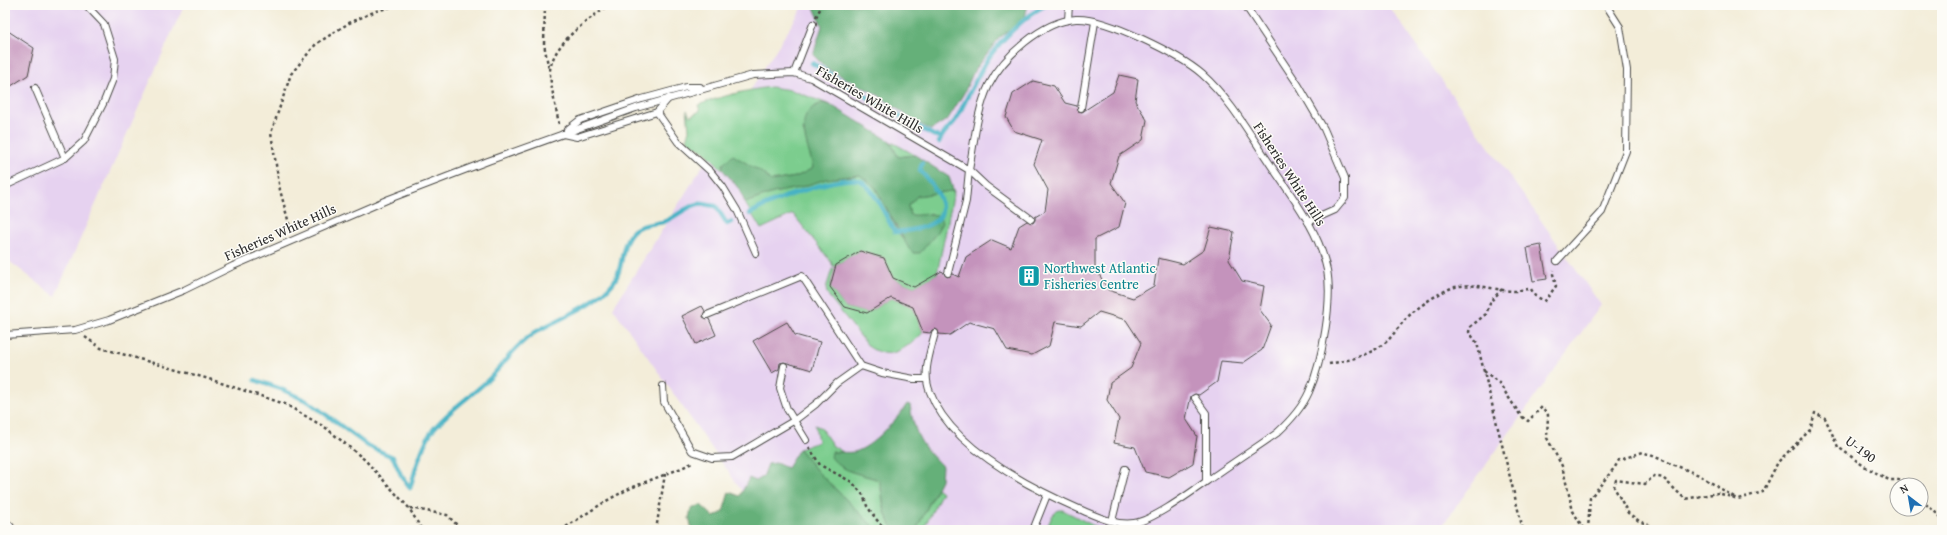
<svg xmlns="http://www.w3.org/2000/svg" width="1947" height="535" font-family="'Gentium Book Plus',serif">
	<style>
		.built { fill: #e6d2f0 }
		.green { fill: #7ccd8e; stroke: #547c5c }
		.forest { fill: #65b079; stroke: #486e52 }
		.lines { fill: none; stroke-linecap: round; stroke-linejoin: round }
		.stream { stroke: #47b2c4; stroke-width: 4.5 }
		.building { fill: #c493bc }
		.lane-casing { stroke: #494845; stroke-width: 8 }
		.secondary-casing { stroke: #494845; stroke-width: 20 }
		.path { stroke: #494845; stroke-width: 2.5; stroke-dasharray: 3 3; stroke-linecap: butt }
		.lane { stroke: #fff; stroke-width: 6 }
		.secondary { stroke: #fff; stroke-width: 18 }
		.labels { text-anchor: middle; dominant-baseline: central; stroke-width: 3; stroke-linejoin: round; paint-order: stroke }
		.street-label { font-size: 14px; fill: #2b2b2b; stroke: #fdfcf7 }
		.culture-label { font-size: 14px; fill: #0d838f; stroke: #fdfcf7; text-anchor: start }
	</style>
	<rect width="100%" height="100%" fill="#fdfcf7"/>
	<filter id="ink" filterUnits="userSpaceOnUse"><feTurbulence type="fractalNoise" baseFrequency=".025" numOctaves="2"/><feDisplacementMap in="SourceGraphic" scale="8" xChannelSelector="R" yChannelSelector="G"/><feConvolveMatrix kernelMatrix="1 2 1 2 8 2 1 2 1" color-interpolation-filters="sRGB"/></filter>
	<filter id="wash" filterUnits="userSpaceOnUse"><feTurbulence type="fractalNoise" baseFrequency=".012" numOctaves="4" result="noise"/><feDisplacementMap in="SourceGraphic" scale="16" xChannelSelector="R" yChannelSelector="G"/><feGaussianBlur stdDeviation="0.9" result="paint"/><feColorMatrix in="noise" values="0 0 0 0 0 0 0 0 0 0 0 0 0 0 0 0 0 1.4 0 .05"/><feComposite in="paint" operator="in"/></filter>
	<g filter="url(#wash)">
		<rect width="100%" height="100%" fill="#f3edd9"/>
		<!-- built -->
		<g class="built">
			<polygon points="5,5 184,5 55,296 5,258"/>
			<polygon points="804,5 1388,5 1601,305 1439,530 779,530 756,511 613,308"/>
		</g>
		<!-- green -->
		<g class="green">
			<path d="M 771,87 L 791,90 L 831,105 L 822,103 L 803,130 L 814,168 L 796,177 L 771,181 L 761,172 L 733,156 L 723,164 L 723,170 L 706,153 L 686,140 L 689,130 L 687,110 L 690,116 L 700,111 L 698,105 C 722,96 746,90 771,87 Z"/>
			<polygon points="890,141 915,155 898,157"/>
			<polygon points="860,175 875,187 902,239 932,213 920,216 910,215 908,206 917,196 951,191 954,192 937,274 914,287 893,278 884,258 860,251 836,265 835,267 832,265 832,263 793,214 761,229 745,203 773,193 798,188 826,179"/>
			<path d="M 832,269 L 835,269 L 830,287 L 845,307 L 867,313 L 891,298 L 913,307 L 923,332 C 919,339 900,352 892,353 C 884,355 875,351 869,347 L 827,294 L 826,288 Z"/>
			<path d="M 815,425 L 821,428 L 833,446 L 843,452 L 832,452 L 849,471 L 879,480 C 884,498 881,517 896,530 L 877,530 L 817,471 L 799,449 L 818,442 Z"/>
			<polygon points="937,488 942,492 923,530 916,530"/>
			<polygon points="1058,510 1063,510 1096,527 1107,530 1046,530 1052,516"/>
		</g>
		<!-- forest -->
		<g class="forest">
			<polygon points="813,5 1028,5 1024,21 1000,37 975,69 964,93 948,119 931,130 913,120 878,95 826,68 813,55 822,26"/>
			<path d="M 822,103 L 831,105 L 890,141 L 898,157 L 915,155 L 949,177 L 954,192 L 951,191 L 917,196 L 908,206 L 910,215 C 921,216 930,212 940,216 L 942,223 L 935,235 L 920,253 L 914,253 L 909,249 L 875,187 L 860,175 L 826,179 L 798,188 L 773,193 L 745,203 L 740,190 L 723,170 L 723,164 L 733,155 L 761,172 L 771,181 L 796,177 L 813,168 C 809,145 790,114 822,103 Z"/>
			<path d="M 907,404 L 910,405 C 915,436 921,445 942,466 L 941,480 L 916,530 L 896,530 C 881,517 885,498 879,480 C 862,474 843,473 831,457 L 832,452 C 839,452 848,453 854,452 C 872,448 898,418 907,404 Z"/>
			<polygon points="799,449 817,471 877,530 692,530 689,518 691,509 701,505 714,517 723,512 729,492 740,496 749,478 756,481 763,477 768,464 776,463 787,468"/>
		</g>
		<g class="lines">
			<!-- stream -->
			<g class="stream">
				<polyline points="812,63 882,106 933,135 940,137"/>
				<path d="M 939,142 C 942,133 952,126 957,118 C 965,102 973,85 982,69 C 993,47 1024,16 1046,5"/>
				<path d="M 750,214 C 766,202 843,173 861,181 C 874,188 887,219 895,232 C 909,231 944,227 942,207 C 941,194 928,180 920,170 L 922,163"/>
				<polyline points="255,380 281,389 309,402 368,446 393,457 401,475 410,488"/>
				<path d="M 410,488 C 415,471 422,445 432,431 C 448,410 471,397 490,378 C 505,362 516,345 534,333 C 560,317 593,308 613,283 C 625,268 619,243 634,230 C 641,224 654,224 663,222 C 675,218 685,207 698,204 C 703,203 711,206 716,206 L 727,224 L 731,222"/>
			</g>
		</g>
		<g id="blocks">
			<!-- building -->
			<g class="building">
				<polygon points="5,29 34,48 28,75 5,90"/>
				<polygon points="1119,75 1138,79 1135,101 1147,120 1143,140 1119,156 1111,183 1125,203 1119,227 1095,239 1095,267 1108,290 1133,298 1154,286 1158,258 1183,264 1204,250 1211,227 1234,232 1229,260 1242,281 1264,286 1260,310 1271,325 1262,350 1243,363 1221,361 1217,382 1199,395 1195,394 1191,396 1186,419 1197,436 1193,463 1169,477 1145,472 1135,447 1114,443 1119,419 1107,400 1110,383 1131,368 1141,343 1126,320 1099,312 1081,326 1055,322 1049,346 1032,355 1007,350 995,329 969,322 950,335 939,334 936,329 932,330 930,333 923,332 913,307 891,298 867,313 845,307 830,287 836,265 860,251 884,258 893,278 914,287 942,271 947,277 952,274 959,277 966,257 992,240 1011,248 1019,226 1027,221 1033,223 1035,220 1035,217 1045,211 1048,190 1034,164 1042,140 1014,131 1006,117 1013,94 1033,81 1054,86 1065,103 1077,106 1078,111 1082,112 1113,92"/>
				<polygon points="1541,245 1547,279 1533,281 1527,248"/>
				<polygon points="702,306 705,311 703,317 709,319 716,335 696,344 682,316"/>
				<polygon points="787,322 795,335 820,342 812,370 784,362 780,363 779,369 772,373 753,341"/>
			</g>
		</g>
	</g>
	<g filter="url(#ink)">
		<use href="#blocks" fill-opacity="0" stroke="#494845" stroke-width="1"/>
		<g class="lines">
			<!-- lane casing -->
			<g class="lane-casing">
				<g id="lane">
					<polyline points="1245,5 1299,86 1324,129 1345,178 1345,198 1335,210 1308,222"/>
					<polyline points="1068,20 1069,5"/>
					<polyline points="794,73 813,24"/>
					<polyline points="35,88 65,158"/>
					<polyline points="1081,108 1095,22"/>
					<polyline points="657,112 678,142 711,172 723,187 737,210 756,253"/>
					<polyline points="567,130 580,120 642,99 686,87 700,87"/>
					<polyline points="563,134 577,137 657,112 669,98"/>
					<polyline points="5,186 65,158 84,141 103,104 113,79 115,59 104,24 86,5"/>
					<polyline points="1557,261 1602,212 1626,151 1627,70 1620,27 1606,5"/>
					<polyline points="707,315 802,276 861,366 882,373 914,379 926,379"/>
					<path d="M 935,333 C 930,353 922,373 930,392 C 950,447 1029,487 1079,509 C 1096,516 1116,526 1134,523 C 1155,520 1198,487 1217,474 C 1237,460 1257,447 1277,433 C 1290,421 1302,408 1309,392 C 1322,362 1333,301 1327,270 C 1319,230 1292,197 1270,164 C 1249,133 1230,99 1202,74 C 1180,55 1105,17 1076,19 C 1042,21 1003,57 989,85 C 977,109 974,144 969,170 L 986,186 L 1031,219"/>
					<polyline points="5,335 75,330 109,320 184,290 233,266 389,199 488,161 636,108 753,75 794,73 811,78 969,170 966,201 948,273"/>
					<polyline points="784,366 780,388 787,409 806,440"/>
					<polyline points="663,386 664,402 692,451 712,458 732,457 795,420 816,404 837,383 861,366"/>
					<polyline points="1195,398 1206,413 1206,481"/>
					<polyline points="1112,521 1125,469"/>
					<polyline points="1033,530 1047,495"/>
				</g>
			</g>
			<!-- secondary casing -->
			<g class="secondary-casing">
				<polyline id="secondary" points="5,529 6,530"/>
			</g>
			<!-- path -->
			<g class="path">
				<polyline points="545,5 544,44 549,70"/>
				<polyline points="816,17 822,5"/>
				<path d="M 559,124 C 557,113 549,79 550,70 C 554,41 588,21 608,5"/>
				<polyline points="291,231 280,190 271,133 291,74 316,44 349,23 376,11 398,5"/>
				<polyline points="1502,289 1491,301 1486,314 1470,327 1469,332 1477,343 1523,530"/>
				<polyline points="85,337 101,348 209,379 285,404 326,428 365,460 409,508 422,530"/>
				<path d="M 1329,364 C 1349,360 1368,356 1385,343 C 1393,336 1398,327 1405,320 C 1414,309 1442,290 1455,287 C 1476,282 1496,291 1516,291 C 1521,290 1526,289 1531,289 L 1535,296 L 1545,301 L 1556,286 L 1553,274 L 1554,270"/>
				<polyline points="1484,371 1499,383 1521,416 1528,421 1542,407 1548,415 1547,438 1562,466 1573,511 1584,530"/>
				<polyline points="809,447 820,465 852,482 863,495 867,506 876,519 886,530"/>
				<polyline points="1921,500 1942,518"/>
				<polyline points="410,508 447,515 462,530"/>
				<path d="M 561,530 C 581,518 602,502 623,492 C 646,480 671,474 694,462"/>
				<polyline points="656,530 665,474"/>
				<polyline points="1588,530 1590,498 1615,467 1619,460 1643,452 1699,475 1734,497"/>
				<polyline points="1661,530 1639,521 1628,513 1614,487 1616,480 1645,484 1654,476 1663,478 1685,499 1718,493 1738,499 1763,492 1778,462 1810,430 1815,413 1825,418 1838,447 1864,466 1889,480 1904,480 1908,485"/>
			</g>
			<!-- lane -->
			<use href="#lane" class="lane"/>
			<!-- secondary -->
			<use href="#secondary" class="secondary"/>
		</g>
	</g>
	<!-- icons -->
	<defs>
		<g id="building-square" transform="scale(1.15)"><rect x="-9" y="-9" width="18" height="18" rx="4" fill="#0f9aa8" stroke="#fdfcf7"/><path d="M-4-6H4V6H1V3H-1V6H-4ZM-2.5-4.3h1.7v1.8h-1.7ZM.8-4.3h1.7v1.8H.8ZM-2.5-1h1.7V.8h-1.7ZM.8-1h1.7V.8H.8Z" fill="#fff"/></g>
	</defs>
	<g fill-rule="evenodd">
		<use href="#building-square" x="1029" y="276"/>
	</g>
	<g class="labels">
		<!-- street labels -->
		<g class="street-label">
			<text transform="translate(870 99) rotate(30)">Fisheries White Hills</text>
			<text transform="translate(1290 174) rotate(57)">Fisheries White Hills</text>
			<text transform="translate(280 232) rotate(-24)">Fisheries White Hills</text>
			<text transform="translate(1861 449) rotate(37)">U-190</text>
		</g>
		<!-- culture labels -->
		<g class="culture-label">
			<text x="1044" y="268">Northwest Atlantic<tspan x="1044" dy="16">Fisheries Centre</tspan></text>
		</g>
	</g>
	<!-- margin -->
	<rect width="1947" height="535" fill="none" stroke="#fdfcf7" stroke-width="20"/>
	<!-- north arrow -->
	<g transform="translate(1909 497) rotate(329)"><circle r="19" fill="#fdfcf7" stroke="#a9a8a5"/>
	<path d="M0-3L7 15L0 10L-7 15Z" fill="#1f6fb2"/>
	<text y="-6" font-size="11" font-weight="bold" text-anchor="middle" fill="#2b2b2b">N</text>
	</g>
</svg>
